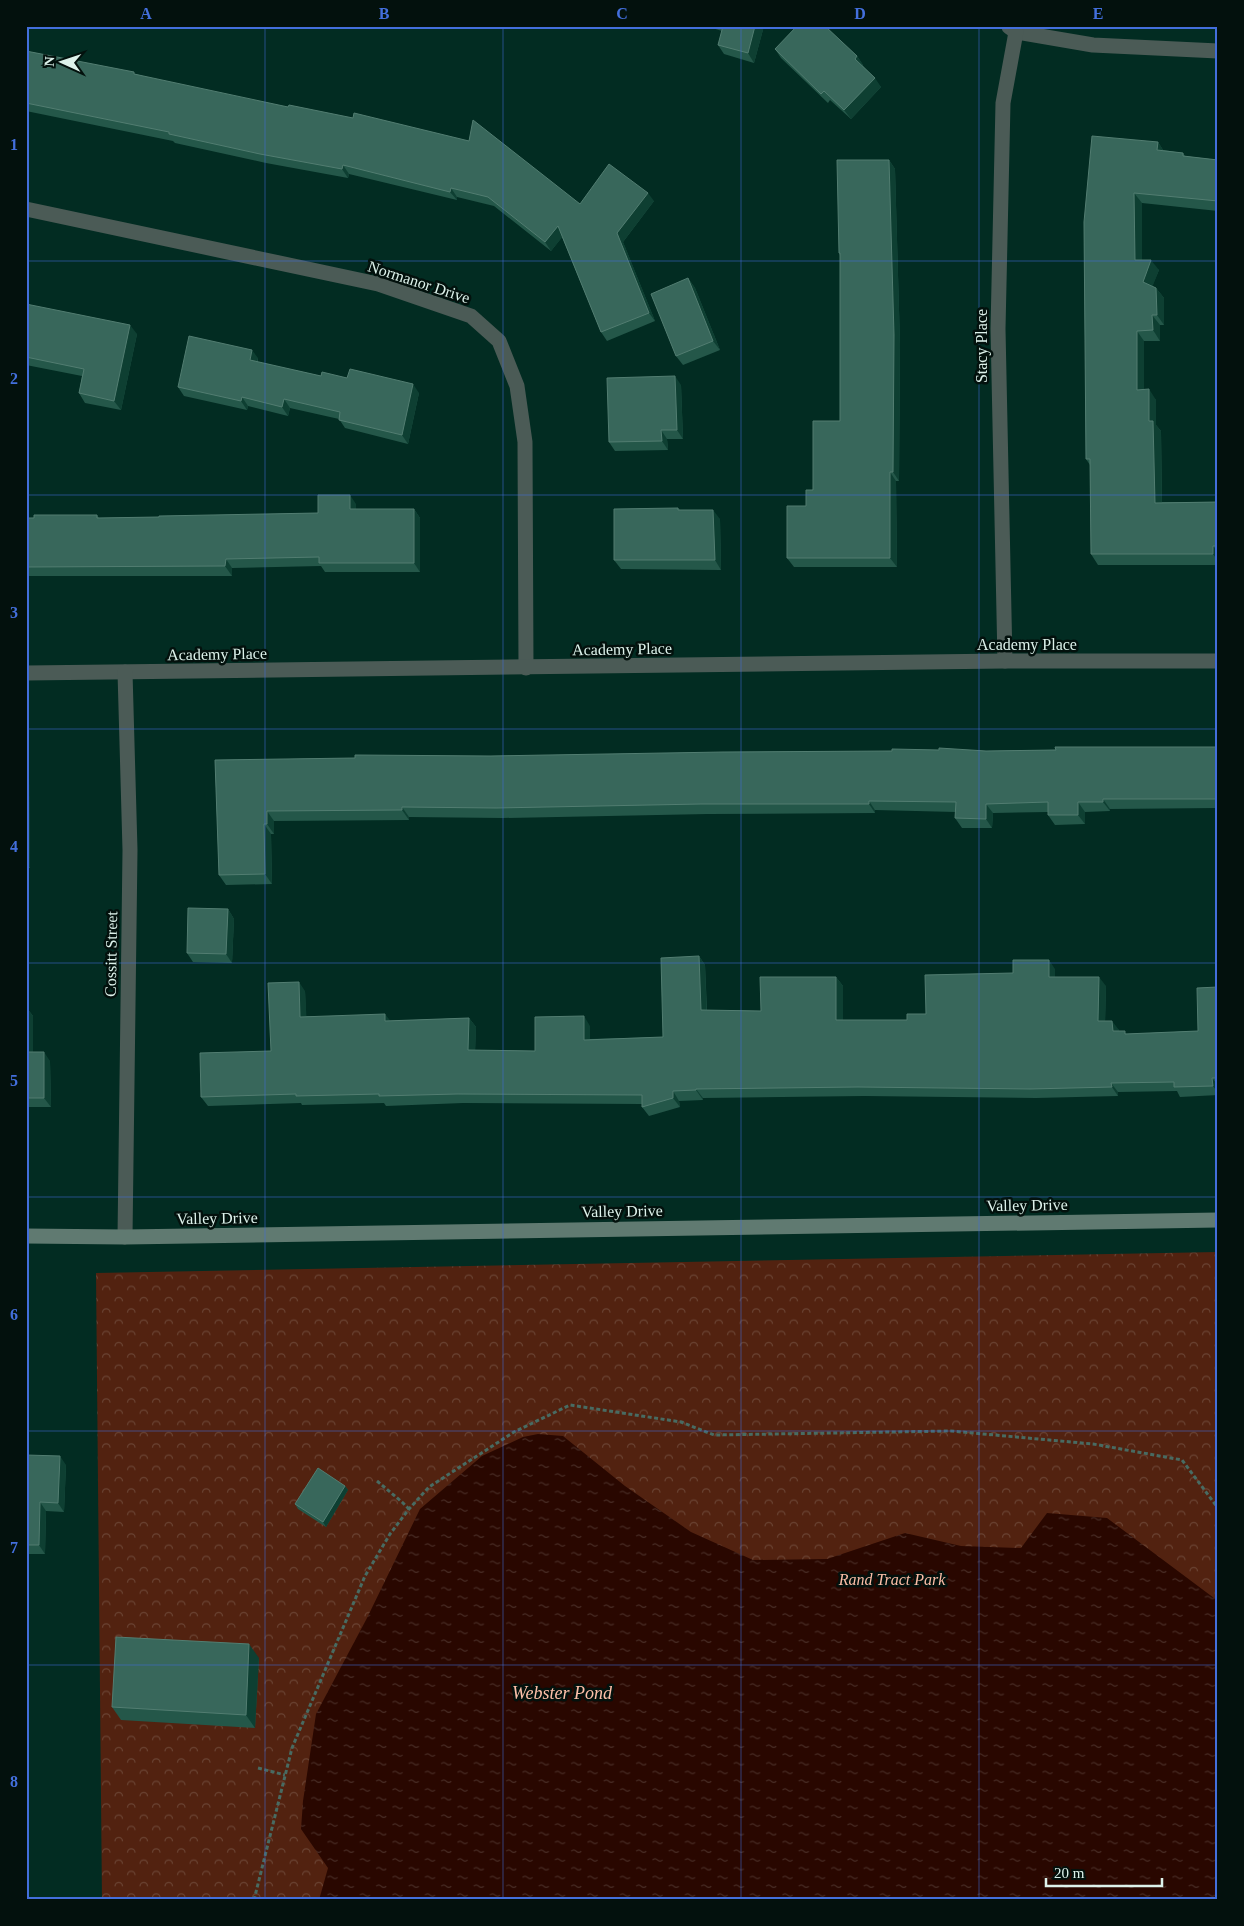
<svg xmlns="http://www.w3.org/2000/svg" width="1244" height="1926" font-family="'Times New Roman',serif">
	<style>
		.forest { fill: url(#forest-crowns) }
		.water { fill: url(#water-ripples) }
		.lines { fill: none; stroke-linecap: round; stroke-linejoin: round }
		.path { stroke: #486b62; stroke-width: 3; stroke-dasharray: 4 2.5; stroke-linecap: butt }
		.minor { stroke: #4b5b56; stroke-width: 15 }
		.secondary { stroke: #607a71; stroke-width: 15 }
		.wall { fill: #245749 }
		.shaded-wall { fill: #0e3f32 }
		.building { fill: #38675b; stroke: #527d71 }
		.grid { fill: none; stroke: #436fdc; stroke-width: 1; stroke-opacity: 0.55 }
		.labels { text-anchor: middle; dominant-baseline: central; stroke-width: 5; stroke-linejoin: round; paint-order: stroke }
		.street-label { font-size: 16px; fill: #ddf2eb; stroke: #03110d }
		.park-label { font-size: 16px; font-style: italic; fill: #fbbda6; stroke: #03110d }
		.water-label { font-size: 18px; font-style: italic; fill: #fec0a9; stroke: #03110d }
		.neatline { fill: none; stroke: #436fdc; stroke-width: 2 }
		.grid-label { font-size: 16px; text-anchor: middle; font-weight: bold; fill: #436fdc }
	</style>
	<defs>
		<pattern id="forest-crowns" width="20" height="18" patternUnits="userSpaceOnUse" patternTransform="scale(1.25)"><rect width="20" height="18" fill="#522210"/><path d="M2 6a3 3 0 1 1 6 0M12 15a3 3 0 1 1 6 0" fill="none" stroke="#6a4333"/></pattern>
		<pattern id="water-ripples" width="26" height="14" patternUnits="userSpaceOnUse" patternTransform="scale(1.25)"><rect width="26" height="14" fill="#290700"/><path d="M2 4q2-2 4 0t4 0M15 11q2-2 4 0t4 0" fill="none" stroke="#482c25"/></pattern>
	</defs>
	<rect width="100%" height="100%" fill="#022c22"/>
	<!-- forest -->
	<polygon class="forest" points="1218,1252 1218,1900 102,1900 96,1273"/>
	<!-- water -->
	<polygon class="water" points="538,1434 563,1436 625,1486 691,1532 753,1560 827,1559 905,1533 961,1546 1021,1548 1047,1513 1107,1518 1218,1601 1218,1900 319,1900 328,1868 301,1829 303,1801 316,1714 367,1618 420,1509 482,1456 523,1437"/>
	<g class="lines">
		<!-- path -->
		<g class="path">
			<polyline points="377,1481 402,1502 409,1509"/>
			<polyline points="258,1768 285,1775"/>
			<polyline points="254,1900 292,1748 365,1576 390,1534 409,1509 429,1487 514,1432 570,1405 681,1422 714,1435 951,1431 1093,1444 1182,1460 1218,1508"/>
		</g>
		<!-- minor -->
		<g class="minor">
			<polyline points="1009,27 1016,32 1093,45 1218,51"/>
			<polyline points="26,209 378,284 471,316 499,341 517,386 525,442 526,668"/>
			<polyline points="1005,661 998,329 1003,103 1016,32"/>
			<polyline points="26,673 1005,661 1218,661"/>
			<polyline points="125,1237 130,850 125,672"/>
		</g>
		<!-- secondary -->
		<polyline class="secondary" points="26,1236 125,1237 1218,1220"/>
	</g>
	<!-- wall -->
	<g class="wall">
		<polygon points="706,26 764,26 754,63 724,54 718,45 722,31"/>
		<polygon points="775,49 857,56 863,65 863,66 881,87 851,119 830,100 828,103 781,58"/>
		<polygon points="26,51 136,74 580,204 654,201 623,242 655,321 607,341 601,332 562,237 551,251 494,206 457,197 457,200 349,174 348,178 266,163 175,143 173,141 26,111"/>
		<polygon points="1158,142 1163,150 1183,153 1185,156 1218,160 1218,211 1142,203 1142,260 1159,270 1152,286 1156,288 1164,298 1164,325 1160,325 1160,341 1144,341 1144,389 1156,400 1156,425 1161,431 1162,502 1218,502 1218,565 1098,565 1091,554 1090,465 1086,459 1084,222"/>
		<polygon points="889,160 895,169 900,344 899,481 896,481 897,567 794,567 787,558 806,506 840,421 840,256 839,253"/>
		<polygon points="688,278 695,288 720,350 683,365 676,356"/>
		<polygon points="26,304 137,334 121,410 85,403 79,393 82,376 26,365"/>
		<polygon points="258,358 258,362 321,376 347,378 419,393 408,444 345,428 339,419 290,408 288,416 248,406 247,410 184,396 178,387"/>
		<polygon points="681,385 683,439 667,439 668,450 615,451 609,442"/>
		<polygon points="356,504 356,509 414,509 420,518 420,572 325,572 321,566 232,568 232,576 26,576 26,518 97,515 99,518 159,517 318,513"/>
		<polygon points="678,508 680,510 720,519 721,570 621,569 614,560"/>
		<polygon points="1218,747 1218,808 1110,809 1110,811 1085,812 1085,824 1055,825 1048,815 1048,812 993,813 992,828 962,828 955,818 956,812 875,810 875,813 708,814 503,818 409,817 409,820 274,821 274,834 271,834 272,884 226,885 219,875 215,760 490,756 986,751"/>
		<polygon points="26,772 29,776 30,868 26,868"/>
		<polygon points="228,909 234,919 232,963 193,962 187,953"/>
		<polygon points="699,956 705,965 707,1010 761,1011 836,977 843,986 843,1020 907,1020 926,1014 1013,973 1055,969 1055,977 1106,986 1105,1021 1119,1030 1119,1031 1127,1034 1198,1031 1218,987 1218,1095 1180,1097 1177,1091 1118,1092 1118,1096 1036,1098 864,1096 703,1098 703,1100 679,1101 680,1107 649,1116 642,1107 642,1104 463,1103 386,1106 384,1103 302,1105 301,1103 208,1106 201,1097 271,1051 305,991 306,1016 390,1021 469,1018 476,1027 475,1050 535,1051 590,1026 590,1039 663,1037"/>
		<polygon points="26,1007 33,1016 33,1052 50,1061 51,1107 26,1107"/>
		<polygon points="26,1455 66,1465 64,1512 46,1511 45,1554 26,1554"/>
		<polygon points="345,1486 348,1490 326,1527 298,1509 295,1504"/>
		<polygon points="259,1658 255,1728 121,1720 112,1707"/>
	</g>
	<!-- shaded-wall -->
	<g class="shaded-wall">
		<polygon points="755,26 764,26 754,63 748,53"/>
		<polygon points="857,56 863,65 861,68 855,59"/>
		<polygon points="875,78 881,87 851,119 844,110"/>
		<polygon points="1158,142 1165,153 1157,150"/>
		<polygon points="889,160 895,169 900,344 899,481 893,472"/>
		<polygon points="343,165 349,174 348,178 342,169"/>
		<polygon points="451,188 457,197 457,200 450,192"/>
		<polygon points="648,193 654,201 623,242 655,321 649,313 617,233"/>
		<polygon points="1134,193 1142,203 1142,270 1135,260"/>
		<polygon points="558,226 564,235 551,251 545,242"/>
		<polygon points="1151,260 1159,270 1150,293 1143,282"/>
		<polygon points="688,278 695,288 720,350 713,341"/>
		<polygon points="1156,288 1164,298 1164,325 1157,315"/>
		<polygon points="1152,315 1160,325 1160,341 1153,330"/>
		<polygon points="130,325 137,334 121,410 114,401"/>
		<polygon points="1137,331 1144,341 1144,400 1137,390"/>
		<polygon points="252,350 258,358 256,368 250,360"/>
		<polygon points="675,376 681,385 683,439 677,430"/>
		<polygon points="413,384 419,393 408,444 402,435"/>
		<polygon points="1149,389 1156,400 1156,425 1161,431 1162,513 1155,503 1149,421"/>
		<polygon points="242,397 248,406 247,410 241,401"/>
		<polygon points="284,399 290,408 288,416 282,407"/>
		<polygon points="661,430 667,439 668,450 662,441"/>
		<polygon points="890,472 896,481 897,567 890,558"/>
		<polygon points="350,495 356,504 356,518 350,509"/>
		<polygon points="414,509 420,518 420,572 414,563"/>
		<polygon points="713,510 720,519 721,570 715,560"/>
		<polygon points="1213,546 1218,552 1218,561 1213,554"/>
		<polygon points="226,559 232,568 232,576 225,566"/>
		<polygon points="26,772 29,776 30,868 26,863"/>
		<polygon points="1103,799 1110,809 1110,811 1103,802"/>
		<polygon points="869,801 875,810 875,813 869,804"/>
		<polygon points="1078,802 1085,812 1085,824 1078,815"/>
		<polygon points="986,804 993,813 992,828 986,819"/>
		<polygon points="402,807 409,817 409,820 402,810"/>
		<polygon points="267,811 274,821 274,834 267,824"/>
		<polygon points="264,824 271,834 272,884 265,874"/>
		<polygon points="228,909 234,919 232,963 226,954"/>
		<polygon points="699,956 705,965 707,1020 701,1010"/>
		<polygon points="1049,960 1055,969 1055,987 1049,977"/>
		<polygon points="836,977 843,986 843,1029 836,1020"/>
		<polygon points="1099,977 1106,986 1105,1030 1098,1021"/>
		<polygon points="299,982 305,991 307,1026 300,1017"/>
		<polygon points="26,1007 33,1016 33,1061 26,1052"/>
		<polygon points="385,1014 392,1023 385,1021"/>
		<polygon points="584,1016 590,1026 590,1049 584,1040"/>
		<polygon points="469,1018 476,1027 475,1059 468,1050"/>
		<polygon points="1112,1021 1119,1030 1119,1041 1113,1031"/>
		<polygon points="44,1052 50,1061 51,1107 44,1098"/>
		<polygon points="1212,1078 1218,1085 1218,1093 1213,1086"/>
		<polygon points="1111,1083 1118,1092 1118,1096 1112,1087"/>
		<polygon points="696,1089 703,1098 703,1100 696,1090"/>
		<polygon points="673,1091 679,1101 680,1107 673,1098"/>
		<polygon points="60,1456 66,1465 64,1512 58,1503"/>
		<polygon points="345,1486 348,1490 326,1527 323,1522"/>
		<polygon points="40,1502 46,1511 45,1554 39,1545"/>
		<polygon points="249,1644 259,1658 255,1728 246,1715"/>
	</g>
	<!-- building -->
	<g class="building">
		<polygon points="723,26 755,26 748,53 718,45"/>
		<polygon points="797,26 825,26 857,56 855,59 875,78 844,110 824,91 821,94 775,49"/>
		<polygon points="26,51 134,72 134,74 288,107 289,105 353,118 354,113 469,141 473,120 580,204 609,164 648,193 617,233 649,313 601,332 558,226 545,242 488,197 451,188 450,192 343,165 342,169 260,154 169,134 169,132 26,103"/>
		<polygon points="1092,136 1158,142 1157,150 1183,153 1183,156 1218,160 1218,201 1134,193 1135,260 1151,260 1143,282 1156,288 1157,315 1152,315 1153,330 1137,331 1137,390 1149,389 1149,421 1153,421 1155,503 1218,502 1218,546 1213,546 1213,554 1091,554 1090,459 1086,459 1084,222"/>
		<polygon points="837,160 889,160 894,335 893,472 890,472 890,558 787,558 787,506 806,506 806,490 813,490 813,421 840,421 840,253 839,253"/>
		<polygon points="688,278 713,341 676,356 651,294"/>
		<polygon points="26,304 130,325 114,401 79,393 84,369 26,357"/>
		<polygon points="189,336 252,350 250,360 321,376 322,372 347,378 350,369 413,384 402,435 339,420 340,412 284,399 282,407 242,397 241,401 178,387"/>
		<polygon points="675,376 677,430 661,430 662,441 609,442 607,378"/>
		<polygon points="318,495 350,495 350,509 414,509 414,563 319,563 319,557 226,559 225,566 26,567 26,518 34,518 34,515 97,515 97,518 159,517 159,516 318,513"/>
		<polygon points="678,508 678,510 713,510 715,560 614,560 614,509"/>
		<polygon points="1055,747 1218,747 1218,799 1103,799 1103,802 1078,802 1078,815 1048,815 1048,802 986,804 986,819 955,818 956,802 869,801 869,804 701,804 496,808 402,807 402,810 267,811 267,824 264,824 265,874 219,875 215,760 355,758 355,755 490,756 723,752 892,751 892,749 939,750 939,748 986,751 1056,750"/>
		<polygon points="188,908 228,909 226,954 187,953"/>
		<polygon points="699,956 701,1010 761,1011 760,977 836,977 836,1020 907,1020 907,1014 926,1014 925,975 1013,973 1013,960 1049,960 1049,977 1099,977 1098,1021 1112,1021 1113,1031 1125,1031 1125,1034 1198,1031 1197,988 1218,987 1218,1078 1212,1078 1213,1086 1174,1087 1174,1082 1111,1083 1112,1087 1030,1089 858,1087 696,1089 696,1090 673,1091 673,1098 642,1107 642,1095 457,1094 379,1096 379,1094 296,1096 296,1094 201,1097 200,1053 271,1051 268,983 299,982 300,1017 385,1014 385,1021 469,1018 468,1050 535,1051 535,1017 584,1016 584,1040 663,1037 661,958"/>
		<polygon points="26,1007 26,1052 44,1052 44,1098 26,1098"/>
		<polygon points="26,1455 60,1456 58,1503 40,1502 39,1545 26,1545"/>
		<polygon points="318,1468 345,1486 323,1522 295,1504"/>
		<polygon points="116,1637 249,1644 246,1715 112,1707"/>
	</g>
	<!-- grid -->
	<path class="grid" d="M 265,26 L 265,1900M 503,26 L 503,1900M 741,26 L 741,1900M 979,26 L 979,1900M 26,261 L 1218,261M 26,495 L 1218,495M 26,729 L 1218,729M 26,963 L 1218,963M 26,1197 L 1218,1197M 26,1431 L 1218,1431M 26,1665 L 1218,1665"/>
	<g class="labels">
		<!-- street labels -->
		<g class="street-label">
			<text transform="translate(419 282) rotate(18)">Normanor Drive</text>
			<text transform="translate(981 346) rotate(-90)">Stacy Place</text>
			<text x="1027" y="644">Academy Place</text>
			<text transform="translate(622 649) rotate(-1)">Academy Place</text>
			<text transform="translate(217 654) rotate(-1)">Academy Place</text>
			<text transform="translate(111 954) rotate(-89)">Cossitt Street</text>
			<text transform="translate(1027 1205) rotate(-1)">Valley Drive</text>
			<text transform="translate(622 1211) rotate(-1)">Valley Drive</text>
			<text transform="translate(217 1218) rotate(-1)">Valley Drive</text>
		</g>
		<!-- park labels -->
		<g class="park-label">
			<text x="892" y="1579">Rand Tract Park</text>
		</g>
		<!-- water labels -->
		<g class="water-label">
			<text x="562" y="1693">Webster Pond</text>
		</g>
	</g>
	<!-- border -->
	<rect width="1244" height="1926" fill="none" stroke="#03110d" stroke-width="55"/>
	<!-- north arrow -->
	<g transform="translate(62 62) rotate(273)" stroke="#03110d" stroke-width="4" paint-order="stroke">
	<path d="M0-4L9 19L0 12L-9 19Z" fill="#ddf2eb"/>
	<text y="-8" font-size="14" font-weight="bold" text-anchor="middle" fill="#ddf2eb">N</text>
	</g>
	<!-- scale -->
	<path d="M1046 1878v8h116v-8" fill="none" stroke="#ddf2eb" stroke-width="2.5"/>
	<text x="1054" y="1878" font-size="15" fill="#ddf2eb" stroke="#03110d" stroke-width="4" paint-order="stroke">20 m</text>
	<rect x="28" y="28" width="1188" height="1870" class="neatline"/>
	<g class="grid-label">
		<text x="146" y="19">A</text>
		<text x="384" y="19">B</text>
		<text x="622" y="19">C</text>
		<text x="860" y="19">D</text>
		<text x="1098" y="19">E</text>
		<text x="14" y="150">1</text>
		<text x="14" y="384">2</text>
		<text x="14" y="618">3</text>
		<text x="14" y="852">4</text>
		<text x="14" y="1086">5</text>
		<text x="14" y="1320">6</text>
		<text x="14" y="1553">7</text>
		<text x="14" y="1787">8</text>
	</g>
</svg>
